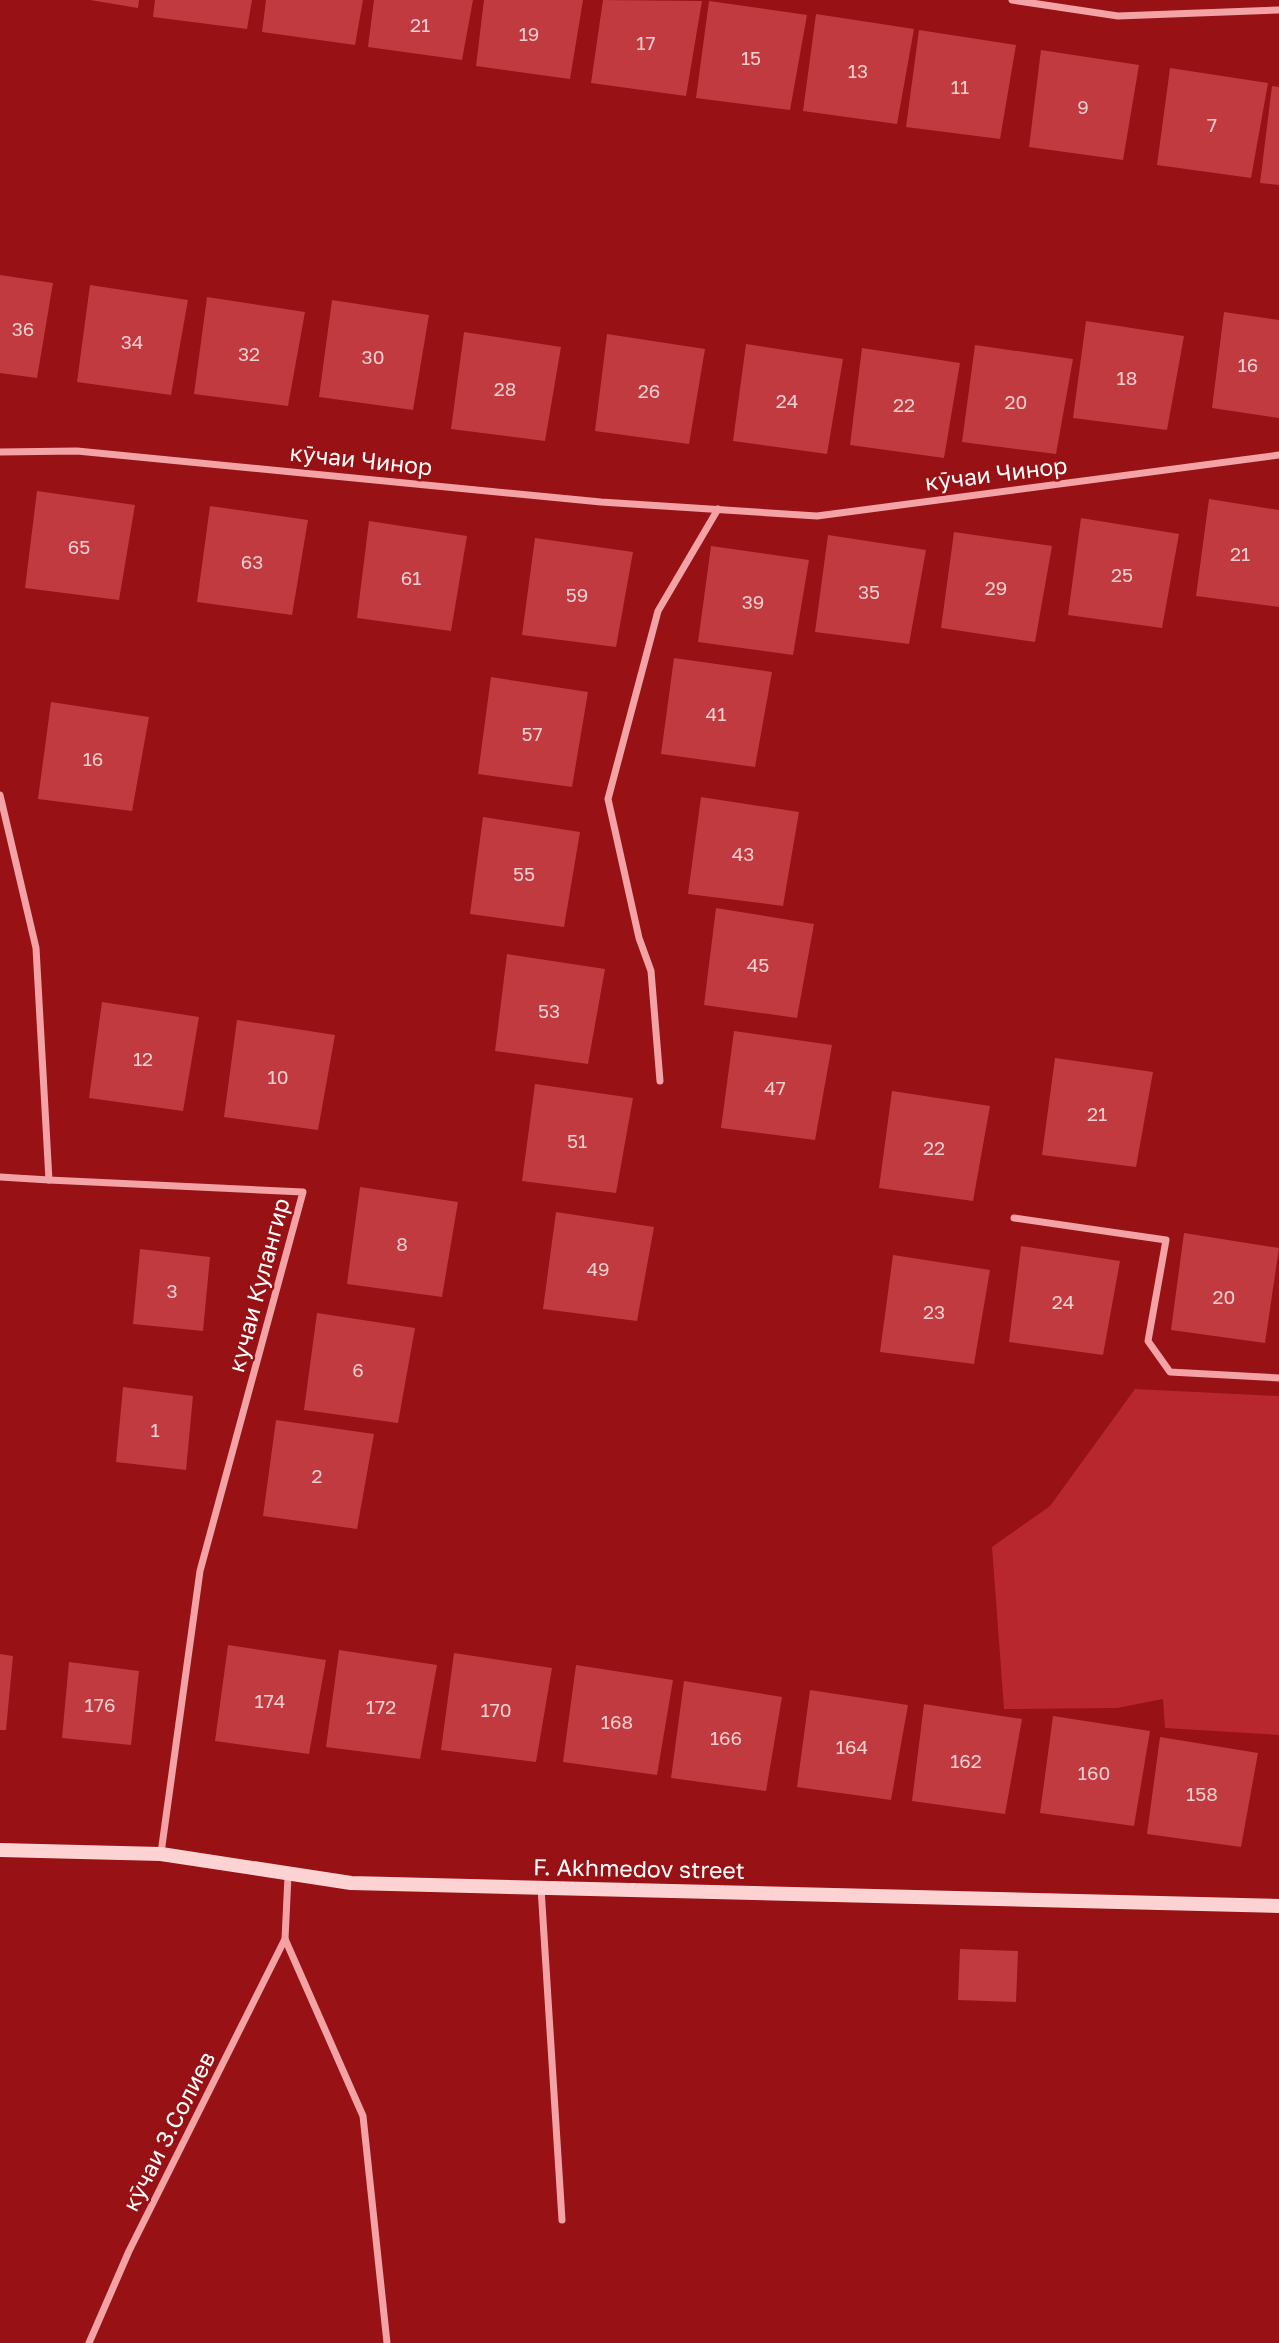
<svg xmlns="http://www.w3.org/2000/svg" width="1279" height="2343" font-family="'Golos Text',sans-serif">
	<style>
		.green { fill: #b8272d }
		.building { fill: #c03a3f }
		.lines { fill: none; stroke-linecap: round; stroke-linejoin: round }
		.minor { stroke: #f3a2a6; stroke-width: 7 }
		.secondary { stroke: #fdd2d3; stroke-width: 14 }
		.labels { text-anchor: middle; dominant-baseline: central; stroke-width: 5; stroke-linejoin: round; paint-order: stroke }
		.number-label { font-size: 19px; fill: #efcecf }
		.street-label { font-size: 23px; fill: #fff; stroke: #971115 }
	</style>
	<rect width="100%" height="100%" fill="#971115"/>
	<!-- green -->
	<polygon class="green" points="1135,1389 1279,1396 1279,1735 1165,1728 1163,1699 1117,1708 1004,1709 992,1547 1050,1506"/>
	<!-- building -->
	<g class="building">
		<polygon points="90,0 139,0 138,8"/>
		<polygon points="155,0 252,0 247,29 153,17"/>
		<polygon points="266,0 363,0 355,45 262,32"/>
		<polygon points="374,0 473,0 462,60 368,47"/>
		<polygon points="484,0 583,0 570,79 476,66"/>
		<polygon points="603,0 702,1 686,96 591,83"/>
		<polygon points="709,1 807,15 790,110 696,98"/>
		<polygon points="816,14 914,29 897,124 803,111"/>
		<polygon points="919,30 1016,45 1000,139 906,127"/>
		<polygon points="1041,50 1139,65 1123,160 1029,147"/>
		<polygon points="1170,68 1268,83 1251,178 1157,165"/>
		<polygon points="1272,86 1279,87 1279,185 1260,183"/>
		<polygon points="0,275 53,283 37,378 0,373"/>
		<polygon points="90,285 188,300 171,395 77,382"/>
		<polygon points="207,297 305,312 288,406 194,394"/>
		<polygon points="332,300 429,315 413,410 319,397"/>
		<polygon points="1224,312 1279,320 1279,418 1212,408"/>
		<polygon points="1086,321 1184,336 1167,430 1073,418"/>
		<polygon points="464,332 561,347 545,441 451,429"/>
		<polygon points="607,334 705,349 689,444 595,431"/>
		<polygon points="746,344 843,359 827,454 733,441"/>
		<polygon points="975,345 1073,359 1056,454 962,442"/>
		<polygon points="862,348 960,363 944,458 850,445"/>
		<polygon points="37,491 135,505 119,600 25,588"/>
		<polygon points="1209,499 1279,510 1279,607 1196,596"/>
		<polygon points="210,506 308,520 292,615 197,602"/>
		<polygon points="1081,518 1179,534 1162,628 1068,615"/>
		<polygon points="369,521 467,536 451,631 357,618"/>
		<polygon points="954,532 1052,546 1035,642 941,628"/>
		<polygon points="828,535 926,550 909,644 815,632"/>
		<polygon points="535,538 633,552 616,647 522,635"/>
		<polygon points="711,546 809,560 793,655 698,642"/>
		<polygon points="674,658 772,672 755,767 661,754"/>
		<polygon points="491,677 588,692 572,787 478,774"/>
		<polygon points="51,702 149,717 132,811 38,799"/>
		<polygon points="701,797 799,812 783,906 688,894"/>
		<polygon points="483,817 580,832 564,927 470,914"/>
		<polygon points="716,908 814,924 797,1018 704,1005"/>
		<polygon points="507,954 605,969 588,1064 495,1051"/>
		<polygon points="102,1002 199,1017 183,1111 89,1098"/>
		<polygon points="237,1020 335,1035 318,1130 224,1117"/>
		<polygon points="734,1031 832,1045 815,1140 721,1128"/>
		<polygon points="1055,1058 1153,1072 1136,1167 1042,1155"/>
		<polygon points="535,1084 633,1098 616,1193 522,1181"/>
		<polygon points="892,1091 990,1106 973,1201 879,1188"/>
		<polygon points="360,1187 458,1202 442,1297 347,1284"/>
		<polygon points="556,1212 654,1227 637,1321 543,1309"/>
		<polygon points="1184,1233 1279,1248 1265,1343 1171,1330"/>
		<polygon points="1021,1246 1120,1261 1103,1355 1009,1342"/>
		<polygon points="140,1249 210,1257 203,1331 133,1324"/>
		<polygon points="893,1255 990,1270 974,1364 880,1352"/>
		<polygon points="317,1313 415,1328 398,1423 304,1410"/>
		<polygon points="123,1387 193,1396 186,1470 116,1462"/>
		<polygon points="276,1420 374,1434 357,1529 263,1516"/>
		<polygon points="228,1645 326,1660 309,1754 215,1741"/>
		<polygon points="339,1650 437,1665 420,1759 326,1747"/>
		<polygon points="454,1653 552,1668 536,1762 441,1750"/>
		<polygon points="0,1654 13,1656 6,1730 0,1730"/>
		<polygon points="69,1662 139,1671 131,1745 62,1738"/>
		<polygon points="576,1665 673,1680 657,1775 563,1762"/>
		<polygon points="684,1681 782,1697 766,1791 671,1778"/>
		<polygon points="810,1690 908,1705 891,1800 797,1787"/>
		<polygon points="924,1704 1022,1719 1005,1814 912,1801"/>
		<polygon points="1053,1716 1150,1731 1134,1826 1040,1813"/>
		<polygon points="1160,1737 1258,1753 1241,1847 1147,1834"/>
		<polygon points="960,1949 1018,1951 1016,2002 958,2000"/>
	</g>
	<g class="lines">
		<!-- minor -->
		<g class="minor">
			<polyline points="1012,0 1118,16 1279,10"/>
			<polyline points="0,452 77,451 601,502 817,516 1279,455"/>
			<polyline points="0,795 36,948 49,1180 303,1192 200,1571 161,1853"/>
			<polyline points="660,1081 651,971 639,938 608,799 658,611 718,509"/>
			<polyline points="0,1177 49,1180"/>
			<polyline points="1014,1218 1166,1240 1148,1341 1170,1372 1279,1378"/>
			<polyline points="288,1876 285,1939 363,2116 387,2343"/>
			<polyline points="541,1888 562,2220"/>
			<polyline points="89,2343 129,2251 285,1939"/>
		</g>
		<!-- secondary -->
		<polyline class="secondary" points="0,1850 161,1854 351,1883 1279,1906"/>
	</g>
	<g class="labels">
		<!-- number labels -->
		<g class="number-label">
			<text x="420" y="24">21</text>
			<text x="529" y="33">19</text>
			<text x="646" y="42">17</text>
			<text x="751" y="57">15</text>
			<text x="858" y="70">13</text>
			<text x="960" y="86">11</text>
			<text x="1083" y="106">9</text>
			<text x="1212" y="124">7</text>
			<text x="23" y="328">36</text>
			<text x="132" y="341">34</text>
			<text x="249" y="353">32</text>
			<text x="373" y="356">30</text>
			<text x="1248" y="364">16</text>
			<text x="1127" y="377">18</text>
			<text x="505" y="388">28</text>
			<text x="649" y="390">26</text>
			<text x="787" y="400">24</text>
			<text x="1016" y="401">20</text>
			<text x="904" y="404">22</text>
			<text x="79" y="546">65</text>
			<text x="1240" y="553">21</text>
			<text x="252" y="561">63</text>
			<text x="1122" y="574">25</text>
			<text x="411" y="577">61</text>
			<text x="996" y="587">29</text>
			<text x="869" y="591">35</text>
			<text x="577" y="594">59</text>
			<text x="753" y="601">39</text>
			<text x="716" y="713">41</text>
			<text x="532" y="733">57</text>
			<text x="93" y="758">16</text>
			<text x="743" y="853">43</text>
			<text x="524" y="873">55</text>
			<text x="758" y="964">45</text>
			<text x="549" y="1010">53</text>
			<text x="143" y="1058">12</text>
			<text x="278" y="1076">10</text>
			<text x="775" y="1087">47</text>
			<text x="1097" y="1113">21</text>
			<text x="577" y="1140">51</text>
			<text x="934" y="1147">22</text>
			<text x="402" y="1243">8</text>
			<text x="598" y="1268">49</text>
			<text x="172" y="1290">3</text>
			<text x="1224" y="1296">20</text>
			<text x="1063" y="1301">24</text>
			<text x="934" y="1311">23</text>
			<text x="358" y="1369">6</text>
			<text x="155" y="1429">1</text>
			<text x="317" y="1475">2</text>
			<text x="270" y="1700">174</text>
			<text x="100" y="1704">176</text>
			<text x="381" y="1706">172</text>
			<text x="496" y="1709">170</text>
			<text x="617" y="1721">168</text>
			<text x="726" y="1737">166</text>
			<text x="852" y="1746">164</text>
			<text x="966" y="1760">162</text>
			<text x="1094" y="1772">160</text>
			<text x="1202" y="1793">158</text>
		</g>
		<!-- street labels -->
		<g class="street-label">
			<text transform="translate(361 459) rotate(6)">кӯчаи Чинор</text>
			<text transform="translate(996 473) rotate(-7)">кӯчаи Чинор</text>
			<text transform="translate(258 1285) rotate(-75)">кучаи Кулангир</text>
			<text transform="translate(639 1868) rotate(1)">F. Akhmedov street</text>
			<text transform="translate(168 2131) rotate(-63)">кӯчаи З.Солиев</text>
		</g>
	</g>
</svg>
